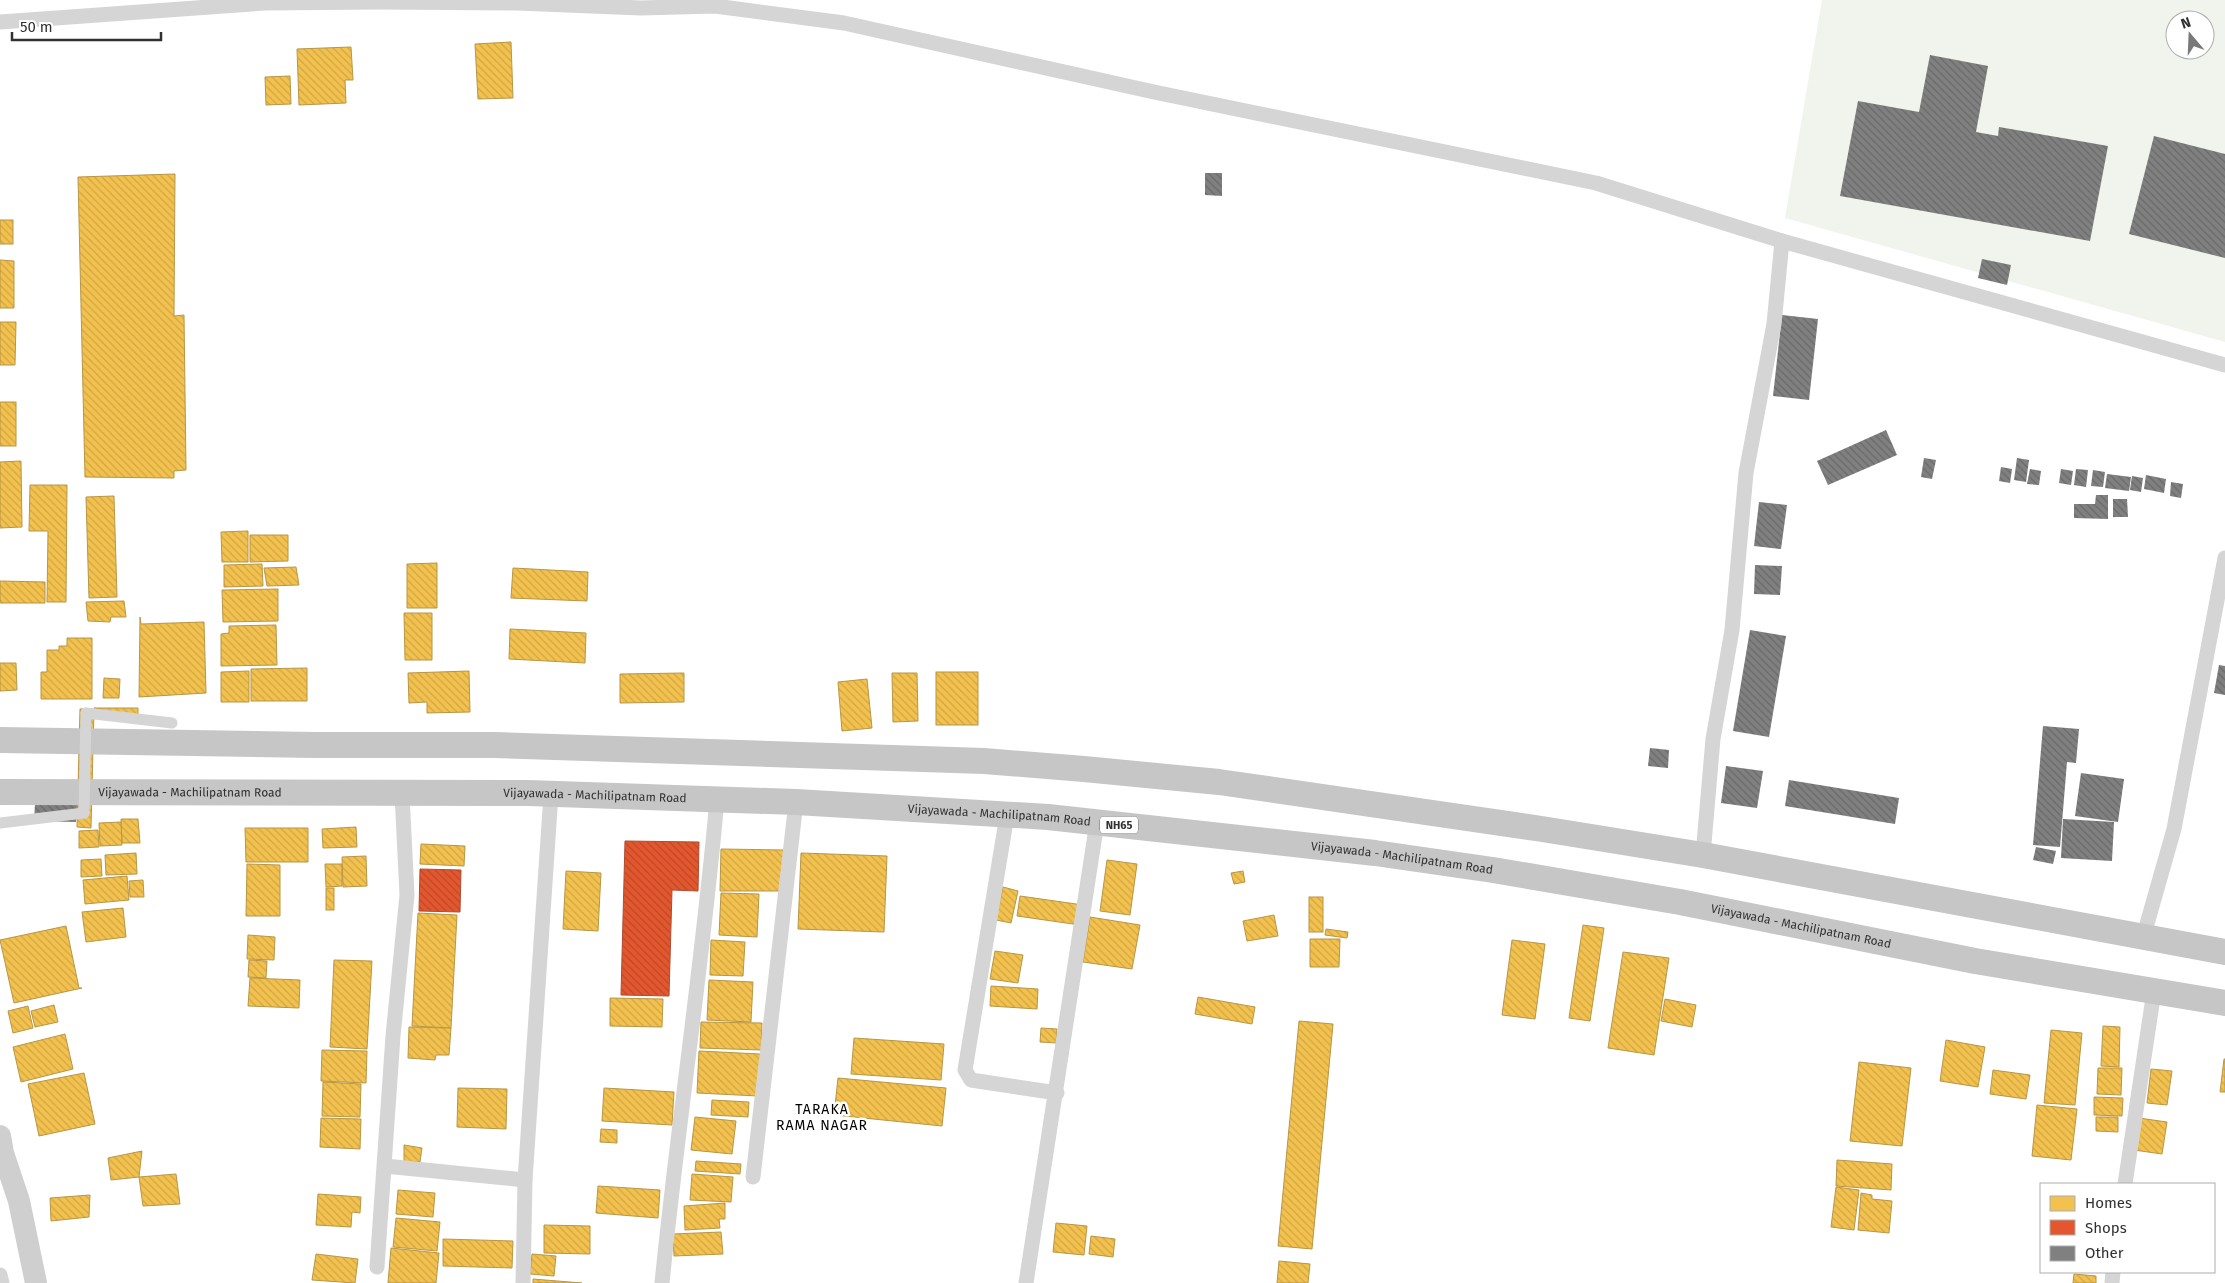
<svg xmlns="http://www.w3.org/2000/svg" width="2225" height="1283" font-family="'Fira Sans',sans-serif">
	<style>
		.green { fill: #f1f3ed; fill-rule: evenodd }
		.homes { fill: url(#homes-back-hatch); stroke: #b89645 }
		.shops { fill: url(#shops-back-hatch); stroke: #ae4c2f }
		.building { fill: url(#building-back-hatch) }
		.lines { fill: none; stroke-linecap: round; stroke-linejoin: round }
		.pedestrian { stroke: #d5d5d5; stroke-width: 11 }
		.minor { stroke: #d5d5d5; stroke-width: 15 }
		.secondary { stroke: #cfcfcf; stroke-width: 22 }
		.trunk { stroke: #c6c6c6; stroke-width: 26 }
		.pedestrian-bridge { stroke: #d5d5d5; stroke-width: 11 }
		.labels { text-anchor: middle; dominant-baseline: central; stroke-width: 5; stroke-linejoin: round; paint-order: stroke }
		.shield { fill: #fff; stroke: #6f6f6f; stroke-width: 1 }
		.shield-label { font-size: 11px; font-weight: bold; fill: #313131 }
		.street-label { font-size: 12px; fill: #313131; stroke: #fff }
		.neighbourhood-label { font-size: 14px; letter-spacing: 1px; fill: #000; stroke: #fff }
	</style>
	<defs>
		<pattern id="homes-back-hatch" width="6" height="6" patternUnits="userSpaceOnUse" patternTransform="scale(1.25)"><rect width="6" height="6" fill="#f2c14e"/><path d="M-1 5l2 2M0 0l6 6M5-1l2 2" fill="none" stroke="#d0a645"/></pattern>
		<pattern id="shops-back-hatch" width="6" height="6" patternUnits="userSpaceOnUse" patternTransform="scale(1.25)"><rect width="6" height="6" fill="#e4572e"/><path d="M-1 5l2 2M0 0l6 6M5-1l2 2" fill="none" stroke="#b94928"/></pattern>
		<pattern id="building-back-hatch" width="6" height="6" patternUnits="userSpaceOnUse" patternTransform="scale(1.25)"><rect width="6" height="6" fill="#808080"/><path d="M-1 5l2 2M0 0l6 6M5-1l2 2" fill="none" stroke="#696969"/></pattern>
	</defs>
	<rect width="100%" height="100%" fill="#fff"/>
	<!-- green -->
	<path class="green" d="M 1822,0 L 2225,0 L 2225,342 L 1785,218 ZM 2175,20 L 2205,20 L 2205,50 L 2175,50 Z"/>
	<!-- homes -->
	<g class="homes">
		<polygon points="511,42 513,98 478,99 475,44"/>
		<polygon points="351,47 353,80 345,80 346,103 299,105 297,49"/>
		<polygon points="290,76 291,104 266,105 265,77"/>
		<polygon points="175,174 174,316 184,315 186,470 174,471 174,478 85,477 78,177"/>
		<rect x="0" y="220" width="13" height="24"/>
		<polygon points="0,260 14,261 14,308 0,308"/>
		<polygon points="0,322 16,322 15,365 0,365"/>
		<rect x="0" y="402" width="16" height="44"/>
		<polygon points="21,461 22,527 0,528 0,462"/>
		<polygon points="30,485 67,485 66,602 47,602 48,531 29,531"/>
		<polygon points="114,496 117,597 89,598 86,497"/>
		<polygon points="248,531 248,562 222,562 221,532"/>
		<polygon points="250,535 288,535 288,561 250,562"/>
		<polygon points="437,563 437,608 407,608 407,564"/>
		<polygon points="262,564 263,586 224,587 224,565"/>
		<polygon points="296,567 299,585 267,586 264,568"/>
		<polygon points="513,568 588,572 587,601 511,598"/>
		<polygon points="0,581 45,582 45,603 0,603"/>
		<polygon points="278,589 278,621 223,622 222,590"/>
		<polygon points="124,601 126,617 111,617 110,622 88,621 86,602"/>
		<polygon points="404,613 432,613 432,660 405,660"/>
		<polygon points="140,617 141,624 204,622 206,693 139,697"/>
		<polygon points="276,625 277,665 221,666 221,634 229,633 229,626"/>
		<polygon points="510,629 586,633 585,663 509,659"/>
		<polygon points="67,638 92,638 92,699 41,699 41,672 47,672 47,650 59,650 59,646 67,646"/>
		<polygon points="0,663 16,663 17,690 0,691"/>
		<polygon points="307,668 307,701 251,701 251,669"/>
		<polygon points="249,671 249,702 221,702 221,672"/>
		<polygon points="469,671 470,712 427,713 427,702 409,703 408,673"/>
		<rect x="936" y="672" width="42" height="53"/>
		<polygon points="684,673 684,702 620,703 620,674"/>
		<polygon points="892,673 917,673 918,721 893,722"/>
		<polygon points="104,678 120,679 119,698 103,698"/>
		<polygon points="867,679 872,728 842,731 838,682"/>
		<polygon points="94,708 138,708 138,717"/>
		<polygon points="80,709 94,709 91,828 77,827"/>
		<polygon points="121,819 138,819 140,843 122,843"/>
		<polygon points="121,822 122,845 100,846 99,823"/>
		<polygon points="356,827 357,847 323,848 322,829"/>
		<polygon points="245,828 308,828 308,862 246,862"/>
		<polygon points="98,830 99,847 79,848 79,831"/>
		<polygon points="421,844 465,846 464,866 420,864"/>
		<polygon points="721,849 784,850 783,891 720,891"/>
		<polygon points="136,853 137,874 106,875 105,855"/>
		<polygon points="801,853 887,856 884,932 798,929"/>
		<polygon points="366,856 367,886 343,887 342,857"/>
		<polygon points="101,859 102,876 81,877 81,860"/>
		<polygon points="1107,860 1137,864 1130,915 1100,911"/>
		<polygon points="247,864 280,865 280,916 246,916"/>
		<polygon points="325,864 342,864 342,886 326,887"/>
		<polygon points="566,871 601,873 598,931 563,929"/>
		<polygon points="1243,871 1245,882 1234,884 1231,873"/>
		<polygon points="127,876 129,900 85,904 83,880"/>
		<polygon points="143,880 144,897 130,897 129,881"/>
		<polygon points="1003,887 1018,891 1011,923 996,920"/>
		<rect x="326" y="888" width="8" height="22"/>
		<polygon points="721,893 759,894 757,937 719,935"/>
		<polygon points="1020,896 1083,905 1080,925 1017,916"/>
		<rect x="1309" y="897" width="14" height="35"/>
		<polygon points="123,908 126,937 86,942 82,912"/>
		<polygon points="418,913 457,915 451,1028 412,1026"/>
		<polygon points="1274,915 1278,936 1247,941 1243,921"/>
		<polygon points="1090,917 1140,925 1132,969 1083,962"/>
		<polygon points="1583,925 1604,928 1590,1021 1569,1018"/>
		<polygon points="66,926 79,988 82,988 14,1003 0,940"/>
		<polygon points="1326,929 1348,932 1347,938 1325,935"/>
		<polygon points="248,935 275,937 274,960 247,959"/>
		<polygon points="1310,939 1340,939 1339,967 1310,967"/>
		<polygon points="711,940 745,942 743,976 710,975"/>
		<polygon points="1512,940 1545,944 1535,1019 1502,1015"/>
		<polygon points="995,951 1023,955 1018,983 990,979"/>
		<polygon points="1623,952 1669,958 1654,1055 1608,1048"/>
		<polygon points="249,960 267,961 266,978 248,977"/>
		<polygon points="334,960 372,961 367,1049 330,1047"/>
		<polygon points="250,978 300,980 299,1008 248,1006"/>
		<polygon points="709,980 753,982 751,1022 707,1020"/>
		<polygon points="991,986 1038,989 1037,1009 990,1006"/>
		<polygon points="1198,997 1255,1007 1252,1024 1195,1014"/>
		<polygon points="610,998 663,999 662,1027 610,1026"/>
		<polygon points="1665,999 1696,1005 1692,1027 1661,1021"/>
		<polygon points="54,1005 58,1022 35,1027 31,1011"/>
		<polygon points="28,1006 33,1028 13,1033 8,1011"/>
		<polygon points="1299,1021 1333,1024 1312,1249 1278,1246"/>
		<polygon points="701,1022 762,1023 761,1050 700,1048"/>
		<polygon points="2103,1026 2120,1027 2119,1067 2101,1066"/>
		<polygon points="409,1027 451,1028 449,1055 436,1055 435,1060 408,1058"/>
		<polygon points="1041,1028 1057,1029 1056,1043 1040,1042"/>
		<polygon points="2051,1030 2082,1033 2075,1105 2044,1103"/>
		<polygon points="65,1034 73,1069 21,1082 13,1047"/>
		<polygon points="854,1038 944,1044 941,1080 851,1074"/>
		<polygon points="1946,1040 1985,1047 1978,1087 1940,1081"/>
		<polygon points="322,1050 367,1051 366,1083 321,1081"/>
		<polygon points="699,1051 760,1054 758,1096 697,1093"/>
		<polygon points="2224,1059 2225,1059 2225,1092 2220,1092"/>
		<polygon points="1859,1062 1911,1068 1902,1146 1850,1141"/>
		<polygon points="2098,1068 2122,1068 2121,1095 2097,1094"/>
		<polygon points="2151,1069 2172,1071 2167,1105 2147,1103"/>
		<polygon points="1993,1070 2030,1075 2026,1099 1990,1094"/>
		<polygon points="84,1073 95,1124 39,1136 28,1084"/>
		<polygon points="838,1078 946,1088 942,1126 834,1115"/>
		<polygon points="323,1082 361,1084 360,1117 322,1116"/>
		<polygon points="458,1088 507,1089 506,1129 457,1127"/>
		<polygon points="604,1088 674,1092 672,1125 602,1121"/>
		<polygon points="2094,1097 2123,1098 2122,1116 2094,1115"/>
		<polygon points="712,1100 749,1102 748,1117 711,1115"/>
		<polygon points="2037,1105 2077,1109 2071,1160 2032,1156"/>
		<polygon points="695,1117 736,1121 732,1154 691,1150"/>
		<polygon points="2096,1117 2118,1117 2118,1132 2096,1131"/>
		<polygon points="321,1118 361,1119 360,1149 320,1147"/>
		<polygon points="2139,1118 2167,1122 2162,1154 2134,1150"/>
		<polygon points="601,1129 617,1130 617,1143 600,1142"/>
		<polygon points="404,1145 422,1148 420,1162 404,1162"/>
		<polygon points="142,1151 139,1177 111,1180 108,1158"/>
		<polygon points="1837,1160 1892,1164 1891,1190 1836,1186"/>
		<polygon points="696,1161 741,1164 740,1174 695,1171"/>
		<polygon points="176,1174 180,1204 143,1206 139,1177"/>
		<polygon points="692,1174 733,1177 731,1202 690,1200"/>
		<polygon points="598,1186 660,1190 658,1218 596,1213"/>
		<polygon points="1836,1187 1859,1190 1854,1230 1831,1227"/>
		<polygon points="398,1190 435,1193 433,1217 396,1214"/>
		<polygon points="1861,1193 1872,1195 1872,1199 1892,1201 1889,1233 1858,1230"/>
		<polygon points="318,1194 361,1197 360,1213 352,1212 351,1227 316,1225"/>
		<polygon points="90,1195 89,1217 51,1221 50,1198"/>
		<polygon points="725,1203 725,1219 719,1219 720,1228 685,1230 684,1206"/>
		<polygon points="396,1218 440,1222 437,1251 393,1247"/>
		<polygon points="1056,1223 1087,1226 1084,1255 1053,1252"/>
		<polygon points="544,1225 590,1226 590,1254 544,1253"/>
		<polygon points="721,1232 723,1254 674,1256 673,1234"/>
		<polygon points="1091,1236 1115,1239 1113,1257 1089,1254"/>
		<polygon points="443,1239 513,1241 512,1268 443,1266"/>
		<polygon points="391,1248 439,1253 436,1283 388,1283"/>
		<polygon points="316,1254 358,1259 355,1283 312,1280"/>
		<polygon points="532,1254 556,1256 554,1276 530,1274"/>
		<polygon points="1279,1261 1310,1264 1308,1283 1277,1283"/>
		<polygon points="2074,1274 2096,1276 2096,1283 2073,1283"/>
		<polygon points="533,1279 582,1283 533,1283"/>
	</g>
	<!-- shops -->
	<g class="shops">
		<polygon points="625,841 699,842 698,891 672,890 669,996 621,995"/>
		<polygon points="420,869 461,870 460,912 419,911"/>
	</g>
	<!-- building -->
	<g class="building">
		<polygon points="1930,55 1988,66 1976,132 1998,136 1999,127 2108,146 2090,241 1840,196 1858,101 1919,112"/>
		<polygon points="2154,136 2225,154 2225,258 2129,234"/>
		<polygon points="1205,173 1222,173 1222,196 1205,195"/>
		<polygon points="1982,259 2011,265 2007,285 1978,278"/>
		<polygon points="1782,315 1818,319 1809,400 1773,396"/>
		<polygon points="1886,430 1897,455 1828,485 1817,461"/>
		<polygon points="1924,458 1936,460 1932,479 1921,477"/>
		<polygon points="2017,458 2029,460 2026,482 2014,480"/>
		<polygon points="2001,467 2012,469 2010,483 1999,481"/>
		<polygon points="2030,469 2041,471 2039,485 2027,484"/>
		<polygon points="2061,469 2073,471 2071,485 2059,483"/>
		<polygon points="2076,469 2088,470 2086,487 2074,485"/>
		<polygon points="2093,470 2105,472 2103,487 2091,486"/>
		<polygon points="2107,474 2131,477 2129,491 2105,488"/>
		<polygon points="2146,475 2166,479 2164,493 2144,489"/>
		<polygon points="2132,476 2143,478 2141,492 2130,490"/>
		<polygon points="2171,482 2183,484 2181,498 2170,496"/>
		<polygon points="2096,495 2108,495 2108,519 2074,518 2074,504 2095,504"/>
		<polygon points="2113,499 2127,499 2128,517 2113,517"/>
		<polygon points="1759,502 1787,505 1781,549 1754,546"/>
		<polygon points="1755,565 1782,566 1780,595 1754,594"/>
		<polygon points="1750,630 1786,636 1769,737 1733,731"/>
		<polygon points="2219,665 2225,666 2225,695 2214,693"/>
		<polygon points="2043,726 2079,729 2076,763 2067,762 2060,847 2033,845"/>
		<polygon points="1650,748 1669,750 1668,768 1648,766"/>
		<polygon points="1726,766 1763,771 1757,808 1721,803"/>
		<polygon points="2081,773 2124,779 2118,822 2075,816"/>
		<polygon points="1789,780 1899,798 1895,824 1785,806"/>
		<polygon points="35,804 77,805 76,822 34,821"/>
		<polygon points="2063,819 2114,822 2112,861 2061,858"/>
		<polygon points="2036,847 2056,851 2053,864 2033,860"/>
	</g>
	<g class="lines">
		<!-- pedestrian -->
		<g class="pedestrian">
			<polyline points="86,713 172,723"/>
			<polyline points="0,823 84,813"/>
		</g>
		<!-- minor -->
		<g class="minor">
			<polyline points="0,22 265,3 382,2 517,3 641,8 715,6 844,23 1154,92 1596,183 1782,241 2225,365"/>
			<polyline points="1007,815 965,1070 971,1080 1057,1093"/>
			<polyline points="1703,855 1713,739 1732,630 1746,473 1774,324 1782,241"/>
			<polyline points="2143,938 2174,829 2225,558"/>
			<polyline points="385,1166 525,1180"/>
			<polyline points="753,1177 796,802"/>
			<polyline points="2125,1184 2154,991"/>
			<polyline points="377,1267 393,1036 407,895 402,794"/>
			<polyline points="0,1275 2,1283"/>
			<polyline points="523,1283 525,1180 551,794"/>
			<path d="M 662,1283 C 678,1121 703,962 717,799"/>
			<polyline points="1026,1283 1097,822"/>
			<polyline points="2112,1283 2113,1272"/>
		</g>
		<!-- secondary -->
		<polyline class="secondary" points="0,1136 3,1153 19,1201 36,1283"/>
		<!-- trunk -->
		<g class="trunk">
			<polyline points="0,740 315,745 495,745 984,761 1084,769 1219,782 1542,829 1703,855 2225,952"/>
			<path id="s1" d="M 0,792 L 528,793 L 796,802 L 1048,817 L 1375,853 L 1493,870 L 1680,902 L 1975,961 L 2225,1003"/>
		</g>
		<!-- pedestrian-bridge -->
		<polyline class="pedestrian-bridge" points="84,813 86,713"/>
	</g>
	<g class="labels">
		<!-- shield labels -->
		<rect class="shield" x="1100" y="816.5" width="38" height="17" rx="4"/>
		<g class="shield-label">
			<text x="1119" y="825">NH65</text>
		</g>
		<!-- street labels -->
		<g class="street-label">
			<text stroke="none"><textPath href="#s1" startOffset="190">Vijayawada - Machilipatnam Road</textPath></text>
			<text stroke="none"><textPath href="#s1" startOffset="595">Vijayawada - Machilipatnam Road</textPath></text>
			<text stroke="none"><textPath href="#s1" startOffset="1000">Vijayawada - Machilipatnam Road</textPath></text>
			<text stroke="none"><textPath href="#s1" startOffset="1405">Vijayawada - Machilipatnam Road</textPath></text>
			<text stroke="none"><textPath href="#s1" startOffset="1810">Vijayawada - Machilipatnam Road</textPath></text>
		</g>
		<!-- neighbourhood labels -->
		<g class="neighbourhood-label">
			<text x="822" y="1109">TARAKA<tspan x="822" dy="16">RAMA NAGAR</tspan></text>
		</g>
	</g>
	<!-- legend -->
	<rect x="2040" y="1183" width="175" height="90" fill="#ffffff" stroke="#adadad"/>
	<rect x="2050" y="1196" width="25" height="15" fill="#f2c14e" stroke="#adadad"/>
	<text x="2085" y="1208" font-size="15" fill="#313131">Homes</text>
	<rect x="2050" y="1220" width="25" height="15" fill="#e4572e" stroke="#adadad"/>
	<text x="2085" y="1233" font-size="15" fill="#313131">Shops</text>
	<rect x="2050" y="1246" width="25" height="15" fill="#808080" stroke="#adadad"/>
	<text x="2085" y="1258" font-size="15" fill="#313131">Other</text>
	<!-- north arrow -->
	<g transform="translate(2190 35) rotate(341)"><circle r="24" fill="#ffffff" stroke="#adadad"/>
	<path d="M0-4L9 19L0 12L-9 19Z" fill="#797979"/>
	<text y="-8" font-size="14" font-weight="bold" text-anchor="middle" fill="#313131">N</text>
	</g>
	<!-- scale -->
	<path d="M12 32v8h149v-8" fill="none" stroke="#313131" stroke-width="2.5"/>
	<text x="20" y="32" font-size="15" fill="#313131" stroke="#ffffff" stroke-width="4" paint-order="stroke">50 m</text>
</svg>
